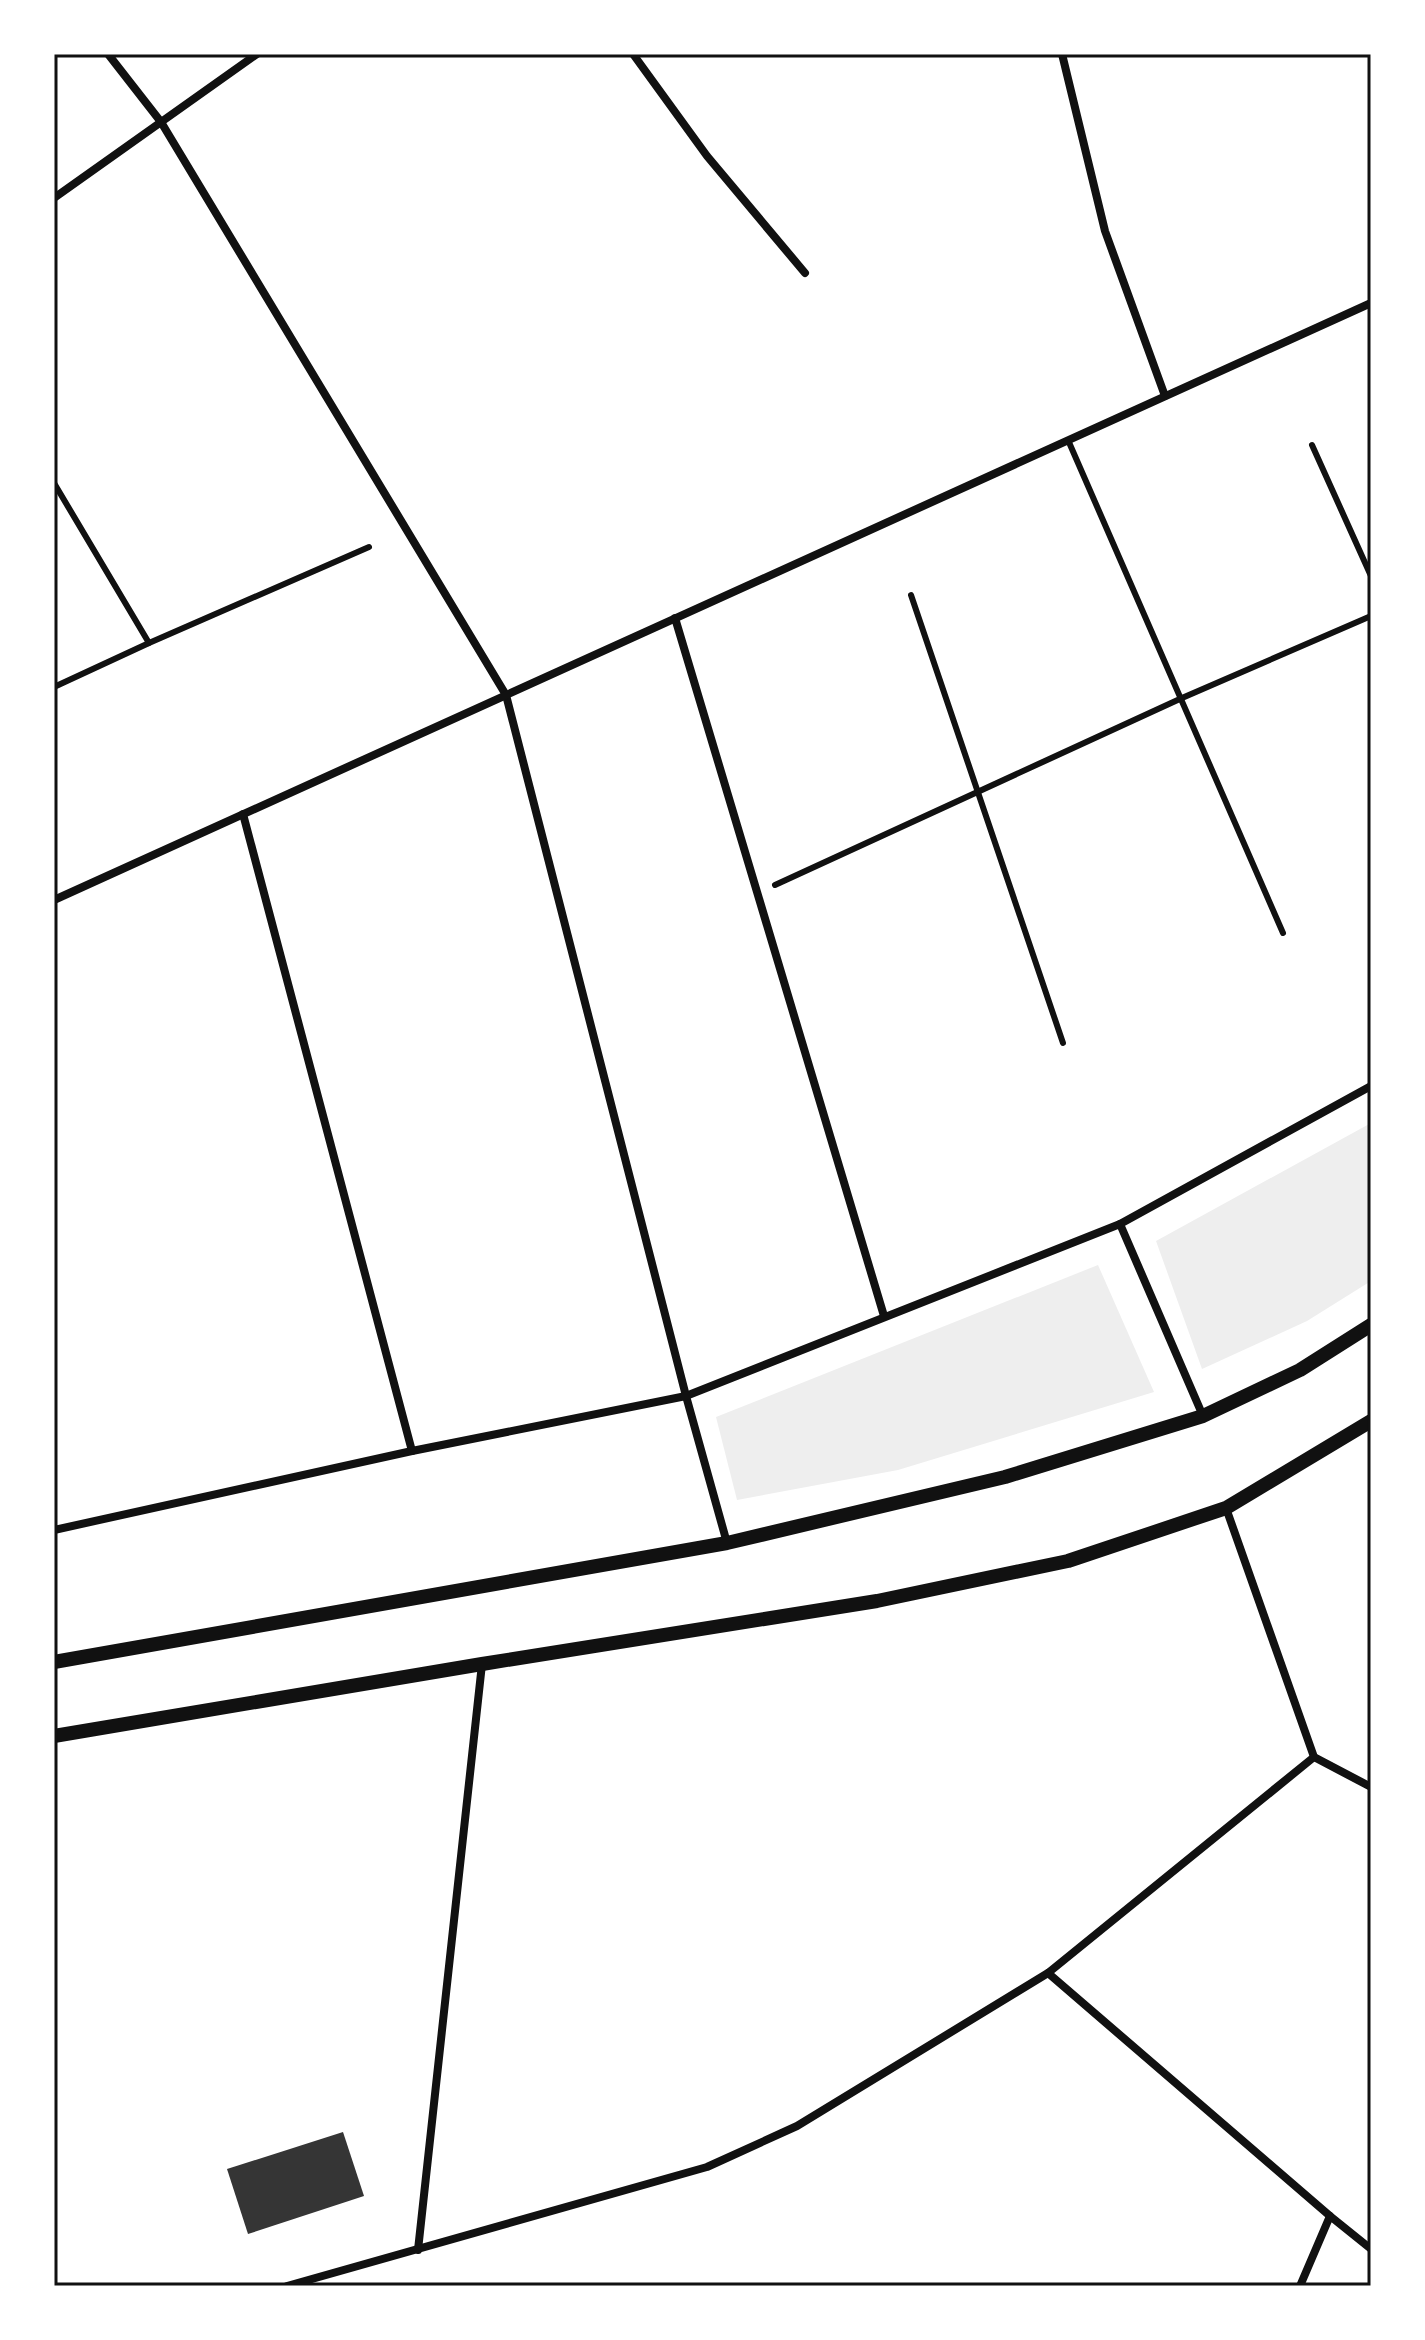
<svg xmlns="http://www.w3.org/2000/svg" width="1425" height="2340" font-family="'Roboto Condensed',sans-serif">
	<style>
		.green { fill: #eee }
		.building { fill: #353535 }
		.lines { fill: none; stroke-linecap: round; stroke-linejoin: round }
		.service { stroke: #111; stroke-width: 6 }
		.minor { stroke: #111; stroke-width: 8 }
		.tertiary { stroke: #111; stroke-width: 14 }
		.neatline { fill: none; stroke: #111; stroke-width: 3 }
	</style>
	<rect width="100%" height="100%" fill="#fff"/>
	<!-- green -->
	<g class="green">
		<polygon points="1371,1123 1371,1281 1307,1321 1202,1369 1156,1241"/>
		<polygon points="1098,1265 1154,1392 898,1470 737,1500 716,1417"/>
	</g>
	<!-- building -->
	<polygon class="building" points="343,2132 364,2196 248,2234 227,2169"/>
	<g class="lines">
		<!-- service -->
		<g class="service">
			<polyline points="1068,440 1283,933"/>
			<polyline points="1312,445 1371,576"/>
			<polyline points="54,483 149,643"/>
			<polyline points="911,595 1063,1043"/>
			<polyline points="54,687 149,643 369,547"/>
			<polyline points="775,885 1182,698 1371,616"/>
		</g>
		<!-- minor -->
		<g class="minor">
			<polyline points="108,54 161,122 506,695 686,1396 727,1543"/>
			<polyline points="633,54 707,156 805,273"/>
			<polyline points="1062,54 1105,231 1165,396"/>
			<polyline points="54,198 257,54"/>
			<polyline points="675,618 884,1316"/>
			<polyline points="243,814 412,1451"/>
			<polyline points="54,900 1371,303"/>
			<polyline points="1120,1224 1203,1416"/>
			<polyline points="1226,1508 1314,1757 1371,1787"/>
			<polyline points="54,1530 412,1451 686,1396 1120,1224 1371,1086"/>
			<polyline points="1048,1973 1330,2216"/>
			<polyline points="418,2250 482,1664"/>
			<polyline points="287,2286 707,2167 797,2126 1048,1973 1314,1757"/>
			<polyline points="1300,2286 1330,2216 1371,2249"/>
		</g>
		<!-- tertiary -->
		<g class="tertiary">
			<polyline points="54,1662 727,1543 1005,1477 1203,1416 1300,1370 1371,1325"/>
			<polyline points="54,1736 482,1664 877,1601 1068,1561 1226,1508 1371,1421"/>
		</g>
	</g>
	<!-- border -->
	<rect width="1425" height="2340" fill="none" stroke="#ffffff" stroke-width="112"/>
	<rect x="56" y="56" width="1313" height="2228" class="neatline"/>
</svg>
